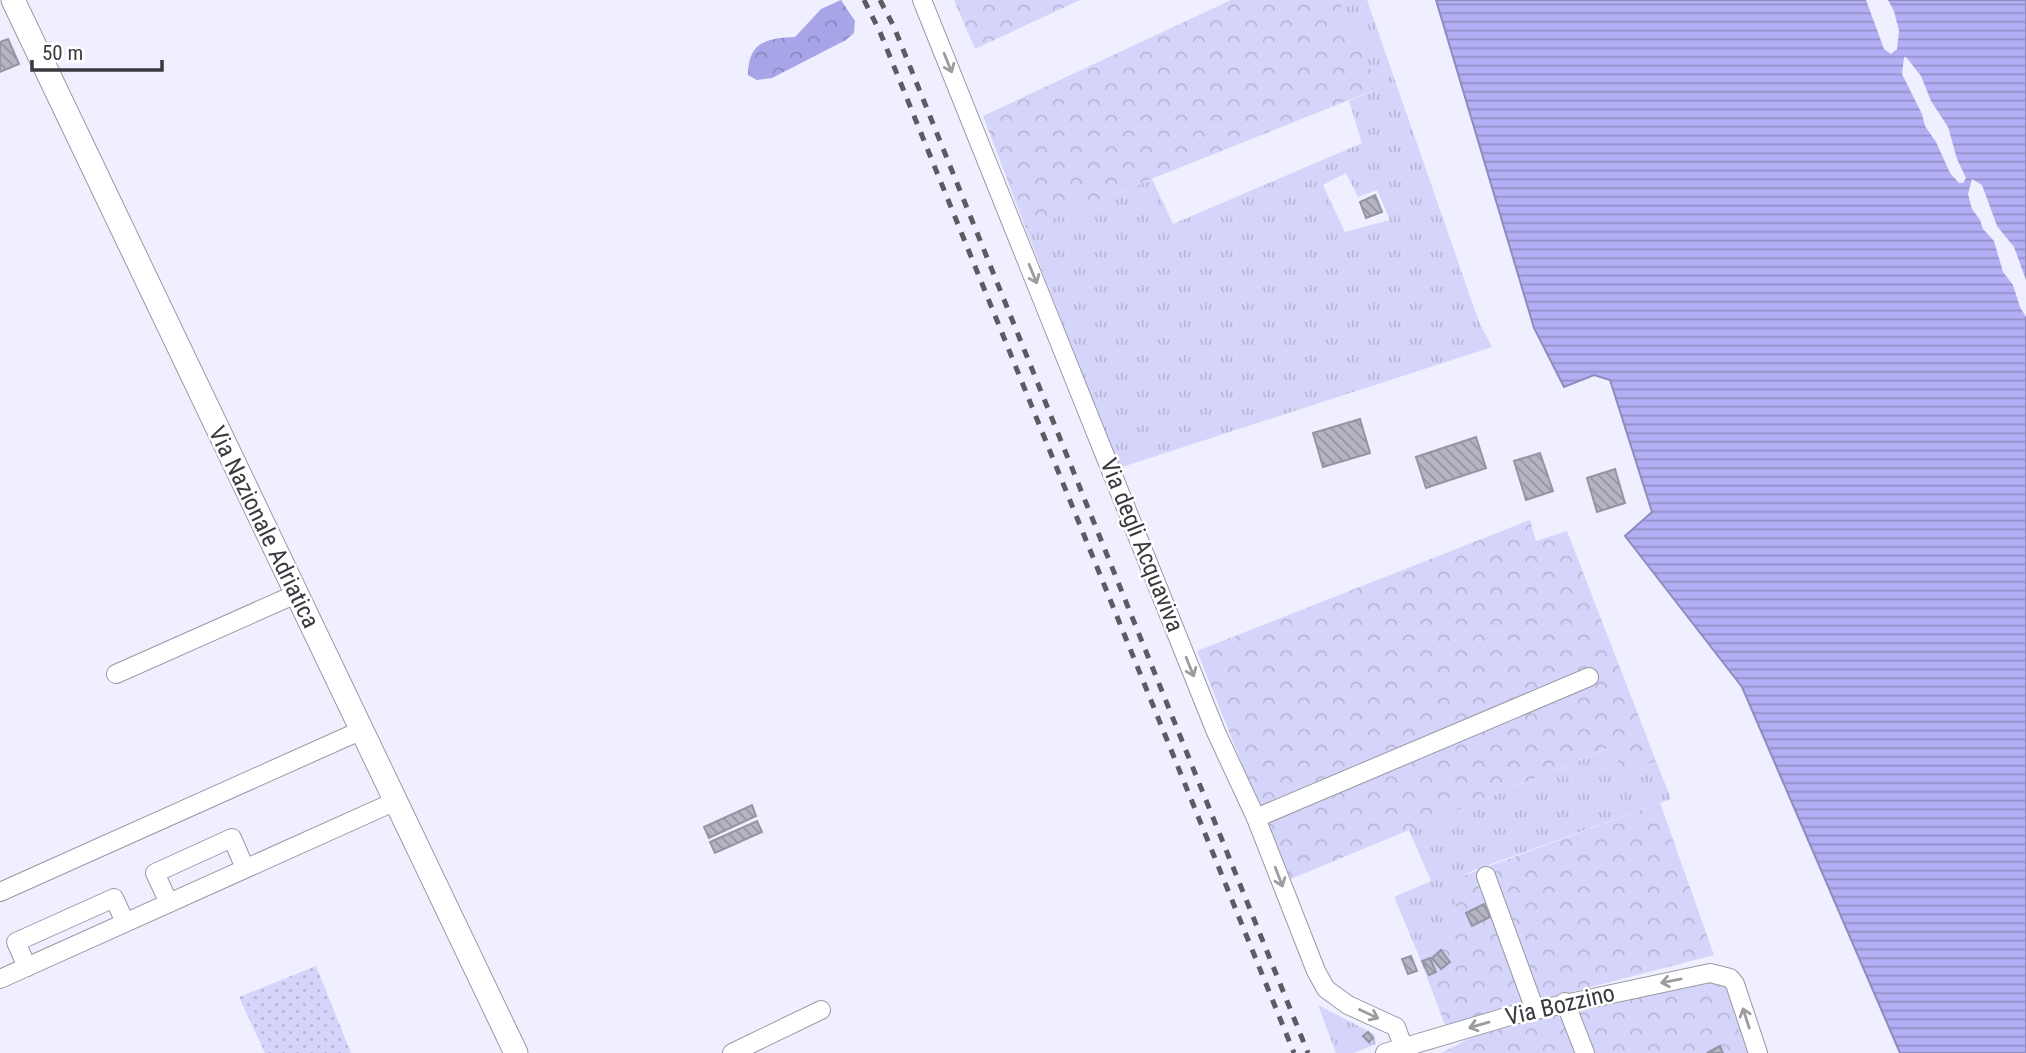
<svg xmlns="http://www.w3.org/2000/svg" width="2026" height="1053" font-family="'Roboto Condensed',sans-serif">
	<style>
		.grass { fill: url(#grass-tufts); fill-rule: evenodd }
		.forest { fill: url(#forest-crowns) }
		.park { fill: url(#park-crowns) }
		.garden { fill: url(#garden-dots) }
		.water { fill: url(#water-rules); stroke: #8e8cbe; stroke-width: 2 }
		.pier { fill: #efefff }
		.building { fill: url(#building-back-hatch); stroke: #9494a3; stroke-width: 2 }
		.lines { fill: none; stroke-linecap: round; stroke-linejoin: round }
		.minor-casing { stroke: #9999a7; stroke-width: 20 }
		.major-casing { stroke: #9999a7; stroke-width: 25 }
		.minor { stroke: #fff; stroke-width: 18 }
		.major { stroke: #fff; stroke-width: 23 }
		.rail { stroke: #5b5b63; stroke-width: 5; stroke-dasharray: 9 9; stroke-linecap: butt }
		.oneway { stroke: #9c9c9f }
		.labels { text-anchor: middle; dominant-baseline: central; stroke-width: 5; stroke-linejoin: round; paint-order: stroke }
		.street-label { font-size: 24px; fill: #39393f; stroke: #fff }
	</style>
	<defs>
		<pattern id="grass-tufts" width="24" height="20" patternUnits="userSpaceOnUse" patternTransform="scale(1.75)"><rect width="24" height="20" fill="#d5d4fa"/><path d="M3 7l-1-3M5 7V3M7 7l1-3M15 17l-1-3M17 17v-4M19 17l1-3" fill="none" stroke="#b8b7d7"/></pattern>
		<pattern id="forest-crowns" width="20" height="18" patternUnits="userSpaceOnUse" patternTransform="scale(1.75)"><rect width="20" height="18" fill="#a8a4e8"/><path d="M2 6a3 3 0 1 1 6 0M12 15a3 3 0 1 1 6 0" fill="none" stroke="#8a87bd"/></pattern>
		<pattern id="park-crowns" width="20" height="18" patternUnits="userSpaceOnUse" patternTransform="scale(1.75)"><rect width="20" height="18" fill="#d5d4fa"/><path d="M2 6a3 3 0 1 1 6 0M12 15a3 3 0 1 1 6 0" fill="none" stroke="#b8b7d7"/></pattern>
		<pattern id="garden-dots" width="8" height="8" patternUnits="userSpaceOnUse" patternTransform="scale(1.75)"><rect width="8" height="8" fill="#d5d4fa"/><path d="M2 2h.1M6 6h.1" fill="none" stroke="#b8b7d7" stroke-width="1.8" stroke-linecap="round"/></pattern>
		<pattern id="water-rules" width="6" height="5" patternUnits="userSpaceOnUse" patternTransform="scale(1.75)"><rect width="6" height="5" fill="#b3aff4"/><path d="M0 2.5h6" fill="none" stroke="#938fc7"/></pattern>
		<pattern id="building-back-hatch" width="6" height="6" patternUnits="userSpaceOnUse" patternTransform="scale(1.75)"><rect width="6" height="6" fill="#b5b4c4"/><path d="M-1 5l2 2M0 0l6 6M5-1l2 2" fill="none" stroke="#9493a1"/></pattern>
	</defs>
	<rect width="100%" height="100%" fill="#efefff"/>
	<!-- grass -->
	<g class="grass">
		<path d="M 1339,0 L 1367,0 L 1479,322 L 1492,347 L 1119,468 L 1026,229 L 1152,179 L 1173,224 L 1362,143 L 1349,101 L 1379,88 ZM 1346,173 L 1358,197 L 1377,190 L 1390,220 L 1345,232 L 1323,185 Z"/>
		<polygon points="1614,746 1623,773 1656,761 1671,799 1472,871 1447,883 1466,929 1417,951 1394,897 1431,881 1409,830"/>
		<polygon points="1318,1005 1374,1034 1376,1044 1354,1053 1336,1053"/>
	</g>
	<!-- forest -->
	<path class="forest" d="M 841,0 L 855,21 L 854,33 L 846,40 L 772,78 L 757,80 L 748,75 C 748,42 767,38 795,37 L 821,9 Z"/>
	<!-- park -->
	<g class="park">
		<polygon points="954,0 1080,0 975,49"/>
		<polygon points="1231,0 1339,0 1379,88 1026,229 983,116"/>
		<polygon points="1530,520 1536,541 1567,531 1656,761 1622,773 1613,746 1288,880 1197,651"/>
		<polygon points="1660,803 1714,955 1445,1025 1417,951 1466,929 1446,882"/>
		<polygon points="1711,982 1728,986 1748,1053 1441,1053 1488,1029 1566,1005"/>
	</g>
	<!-- garden -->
	<polygon class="garden" points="316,966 351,1053 265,1053 239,997"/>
	<!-- water -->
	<polygon class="water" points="1436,0 2026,0 2026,1053 1900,1053 1742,687 1625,536 1652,512 1610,380 1594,375 1564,387 1534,328"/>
	<!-- pier -->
	<g class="pier">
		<polygon points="1866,0 1888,0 1894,11 1899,31 1897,49 1891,54 1884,49"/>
		<polygon points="1904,57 1907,58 1921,76 1931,101 1948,127 1957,159 1966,178 1963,183 1959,183 1950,173 1936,142 1925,126 1922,114 1902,74"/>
		<polygon points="1972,179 1982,185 1997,226 2014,247 2026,280 2026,317 2020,307 2013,285 2003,272 1994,241 1983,229 1980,220 1972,209 1968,194"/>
	</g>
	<!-- building -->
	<g class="building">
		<polygon points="8,39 19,64 0,72 0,42"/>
		<polygon points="1375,195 1382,212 1366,218 1360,202"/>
		<polygon points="1360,419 1370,453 1323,467 1313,433"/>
		<polygon points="1476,437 1486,468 1426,488 1416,457"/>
		<polygon points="1540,453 1553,491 1526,500 1514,461"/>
		<polygon points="1615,469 1625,503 1597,512 1587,478"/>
		<polygon points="752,805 756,816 709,838 704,827"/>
		<polygon points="757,821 762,832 715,853 710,842"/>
		<polygon points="1484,904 1490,917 1472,926 1466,913"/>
		<polygon points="1441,950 1450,962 1441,969 1432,958"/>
		<polygon points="1411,956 1417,971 1408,974 1402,959"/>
		<polygon points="1430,958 1436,972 1429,975 1422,961"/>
		<polygon points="1368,1032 1373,1038 1369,1042 1363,1036"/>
		<polygon points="1720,1046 1723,1053 1707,1053"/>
	</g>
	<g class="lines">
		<!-- minor casing -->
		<g class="minor-casing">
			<g id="minor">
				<polyline points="922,0 1216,732 1256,818 1316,971 1326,989 1348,1005 1396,1027 1403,1046 1402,1053"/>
				<polyline points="116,674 296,594"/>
				<polyline points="1256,818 1589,677"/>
				<polyline points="1486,876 1535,1010"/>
				<polyline points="0,892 362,730"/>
				<polyline points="169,903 155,873 232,838 245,868"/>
				<polyline points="27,967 16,942 114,898 125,922"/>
				<polyline points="0,979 396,801"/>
				<polyline points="1565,1002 1585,1053"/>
				<polyline points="732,1053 821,1010"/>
				<polyline points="1385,1053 1513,1015 1710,973 1730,978 1735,984 1758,1053"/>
			</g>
		</g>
		<!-- major casing -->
		<g class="major-casing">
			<polyline id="major" points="13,0 516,1053"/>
		</g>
		<!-- minor -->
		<use href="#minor" class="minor"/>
		<!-- major -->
		<use href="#major" class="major"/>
		<!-- rail -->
		<g class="rail">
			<polyline points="864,0 880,32 1294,1053"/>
			<polyline points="880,0 894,27 1308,1053"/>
		</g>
	</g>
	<!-- one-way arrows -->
	<defs><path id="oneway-shaft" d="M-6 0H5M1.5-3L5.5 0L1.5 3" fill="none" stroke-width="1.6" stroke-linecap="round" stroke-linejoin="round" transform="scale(1.75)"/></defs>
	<g class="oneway">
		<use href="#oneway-shaft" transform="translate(948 63) rotate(68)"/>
		<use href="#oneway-shaft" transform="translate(1033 274) rotate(68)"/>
		<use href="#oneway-shaft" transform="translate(1190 667) rotate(68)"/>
		<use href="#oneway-shaft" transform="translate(1279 877) rotate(69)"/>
		<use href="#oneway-shaft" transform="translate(1671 981) rotate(169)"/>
		<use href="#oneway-shaft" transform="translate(1369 1014) rotate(25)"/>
		<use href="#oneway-shaft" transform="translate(1746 1018) rotate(-108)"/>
		<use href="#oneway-shaft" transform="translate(1479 1025) rotate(164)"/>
	</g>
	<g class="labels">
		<!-- street labels -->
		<g class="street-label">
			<text transform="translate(264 527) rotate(64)">Via Nazionale Adriatica</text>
			<text transform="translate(1142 545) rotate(68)">Via degli Acquaviva</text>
			<text transform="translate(1560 1005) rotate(-13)">Via Bozzino</text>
		</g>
	</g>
	<!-- scale -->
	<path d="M32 60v10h130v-10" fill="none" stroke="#39393f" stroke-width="3.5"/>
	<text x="42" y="60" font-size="21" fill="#39393f" stroke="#ffffff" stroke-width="5" paint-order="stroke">50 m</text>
</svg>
